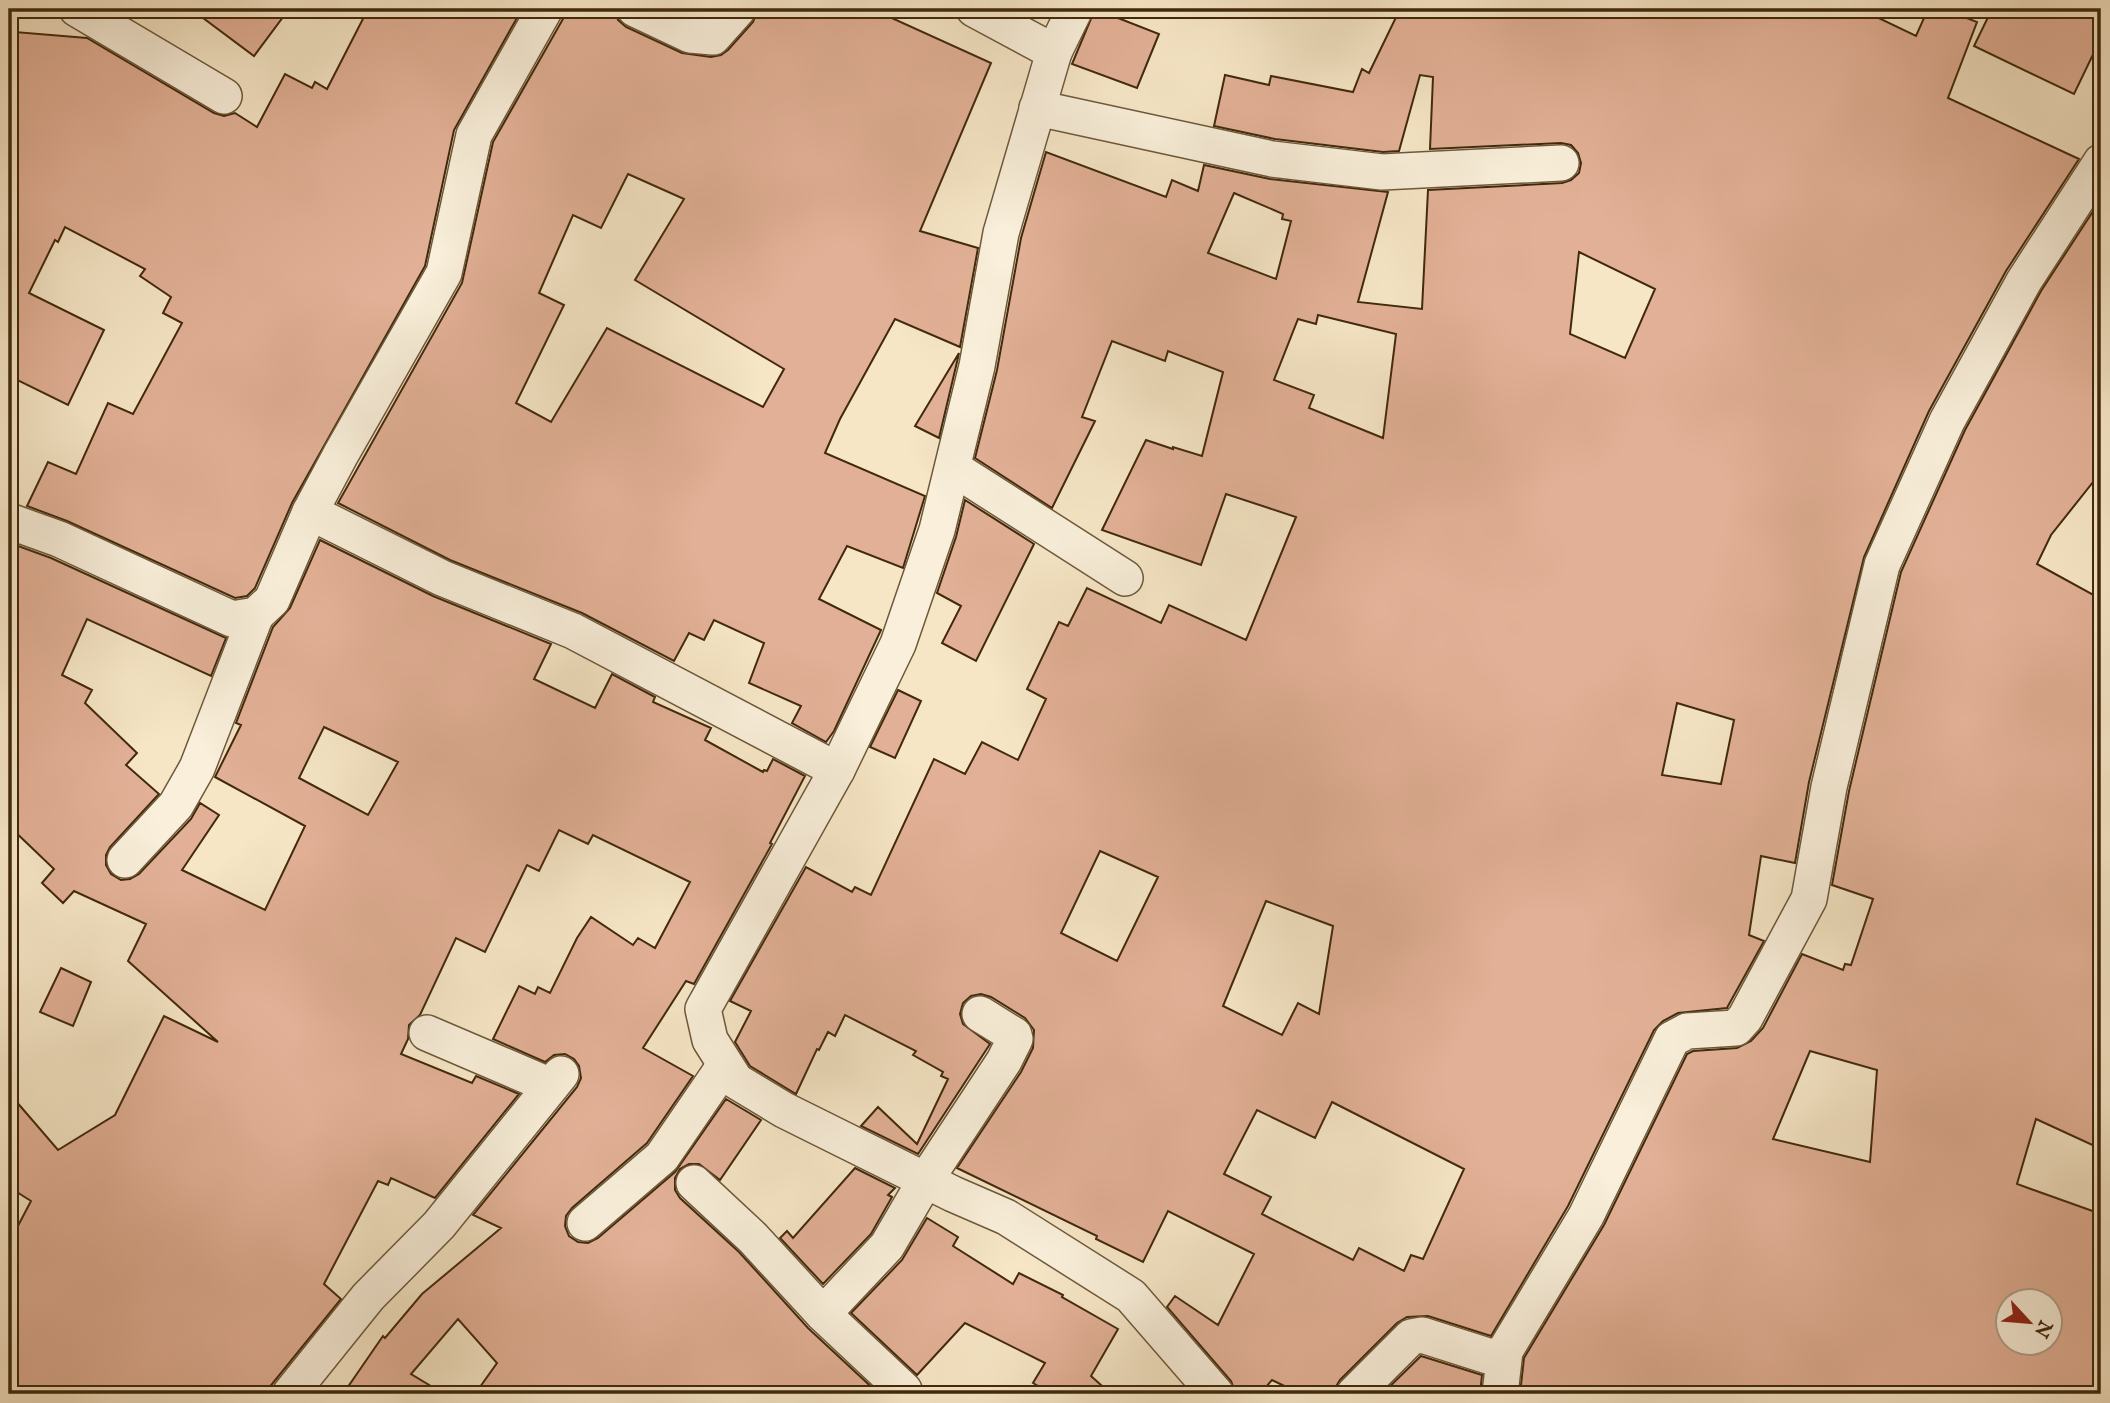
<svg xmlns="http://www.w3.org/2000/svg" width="2110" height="1403" font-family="'IM FELL English',serif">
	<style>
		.building { fill: #e2b096; stroke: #41290c; stroke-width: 2; fill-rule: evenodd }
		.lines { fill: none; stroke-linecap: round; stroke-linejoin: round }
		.minor-casing { stroke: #6e583a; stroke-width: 38 }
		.minor { stroke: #f9efda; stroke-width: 35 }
	</style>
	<rect width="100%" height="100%" fill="#f6e6c6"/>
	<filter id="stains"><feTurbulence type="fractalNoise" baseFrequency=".00286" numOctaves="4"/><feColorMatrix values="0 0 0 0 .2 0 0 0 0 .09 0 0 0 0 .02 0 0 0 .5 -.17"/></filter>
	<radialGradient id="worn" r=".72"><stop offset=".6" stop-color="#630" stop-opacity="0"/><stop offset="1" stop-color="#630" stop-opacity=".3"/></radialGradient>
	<!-- building -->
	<g class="building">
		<polygon points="191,9 289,9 254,56"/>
		<polygon points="368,9 522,9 454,130 425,266 292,503 255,588 247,596 235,598 67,521 27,506 48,462 76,474 108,403 133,414 182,323 163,313 171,297 140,276 145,269 65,227 58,242 55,240 29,293 104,330 68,405 9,376 9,45 15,32 87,38 214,113 224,116 235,113 257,127 285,74 312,88 315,82 327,89"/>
		<path d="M 565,9 L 615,9 L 618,20 L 626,27 L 682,53 L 711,57 L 721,55 L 728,50 L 753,22 L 758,9 L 872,9 L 991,63 L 920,231 L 978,248 L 960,347 L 895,319 L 840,419 L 825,453 L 925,496 L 903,568 L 847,546 L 819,599 L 881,630 L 834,731 L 826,742 L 792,723 L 801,706 L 749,683 L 764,643 L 714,620 L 704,640 L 689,633 L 674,661 L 582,613 L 450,560 L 338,503 L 462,283 L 493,142 L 563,19 ZM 628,174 L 684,199 L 635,280 L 784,369 L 763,407 L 607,328 L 551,422 L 516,403 L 564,305 L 539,293 L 573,215 L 601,228 Z"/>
		<polygon points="1095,9 1159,34 1137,88 1072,64"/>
		<path d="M 1400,9 L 1860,9 L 1916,36 L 1928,9 L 1944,9 L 1977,22 L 1948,98 L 2079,159 L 2006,271 L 1929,411 L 1864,557 L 1809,782 L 1795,863 L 1761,856 L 1749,935 L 1764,941 L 1728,1006 L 1727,1008 L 1678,1013 L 1663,1021 L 1654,1030 L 1568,1206 L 1491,1336 L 1428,1316 L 1407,1317 L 1397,1323 L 1340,1380 L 1335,1388 L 1334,1394 L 1301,1394 L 1272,1380 L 1260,1394 L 1236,1394 L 1231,1381 L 1167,1307 L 1175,1296 L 1218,1325 L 1254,1254 L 1168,1211 L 1143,1262 L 1096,1239 L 1097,1236 L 957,1168 L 1021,1072 L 1033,1048 L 1034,1030 L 1025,1018 L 991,997 L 981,994 L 971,996 L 963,1003 L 960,1014 L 963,1024 L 990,1044 L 918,1154 L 861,1126 L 878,1107 L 917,1144 L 948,1079 L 941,1076 L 943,1072 L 913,1055 L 916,1051 L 845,1015 L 835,1036 L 828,1032 L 819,1050 L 817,1049 L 796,1094 L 750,1066 L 735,1042 L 751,1011 L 730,1001 L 806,867 L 852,892 L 855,887 L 871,895 L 934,759 L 965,774 L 982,742 L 1018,760 L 1046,699 L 1027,689 L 1059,622 L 1068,626 L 1087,588 L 1161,623 L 1169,605 L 1246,640 L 1296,517 L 1226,494 L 1201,565 L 1102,530 L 1146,440 L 1173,449 L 1173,447 L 1202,456 L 1223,372 L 1168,351 L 1165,361 L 1112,341 L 1082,417 L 1095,421 L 1052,508 L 975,458 L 997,370 L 1021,238 L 1046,152 L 1166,197 L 1172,180 L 1198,191 L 1204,165 L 1270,179 L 1388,192 L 1358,302 L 1422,309 L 1428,190 L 1562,183 L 1571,180 L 1579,173 L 1581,163 L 1578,153 L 1571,145 L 1561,143 L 1430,149 L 1433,77 L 1420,75 L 1399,151 L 1383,152 L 1275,139 L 1214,126 L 1225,75 L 1269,85 L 1271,76 L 1353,92 L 1362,69 L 1369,73 ZM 1234,193 L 1283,214 L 1282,219 L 1291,221 L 1276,279 L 1208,253 ZM 1579,252 L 1655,289 L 1625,358 L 1570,334 ZM 1318,315 L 1396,334 L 1383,438 L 1309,408 L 1314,395 L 1274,380 L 1298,319 L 1316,324 ZM 1677,703 L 1734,720 L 1721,784 L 1662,775 ZM 1100,851 L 1158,877 L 1117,961 L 1061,933 ZM 1266,901 L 1333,926 L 1319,1014 L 1298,1003 L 1282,1035 L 1223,1006 ZM 1332,1102 L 1464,1169 L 1423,1259 L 1411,1255 L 1404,1271 L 1359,1248 L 1353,1260 L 1262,1214 L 1271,1197 L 1224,1174 L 1257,1110 L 1315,1138 Z"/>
		<polygon points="1992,9 2101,9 2101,38 2074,94 1974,46"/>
		<path d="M 2101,199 L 2101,472 L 2051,535 L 2037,564 L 2101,599 L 2101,1149 L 2036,1119 L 2017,1184 L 2101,1214 L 2101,1394 L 1520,1394 L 1524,1358 L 1604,1225 L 1687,1054 L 1693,1051 L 1737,1048 L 1751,1041 L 1763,1028 L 1802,954 L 1843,970 L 1845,964 L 1851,965 L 1873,899 L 1832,885 L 1849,791 L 1901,572 L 1965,430 L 2041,291 ZM 1810,1051 L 1877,1070 L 1870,1162 L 1773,1139 ZM 2008,1301 L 2050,1301 L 2050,1343 L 2008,1343 Z"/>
		<polygon points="959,353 957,362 939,438 915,426"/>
		<polygon points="965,500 1034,544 976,661 942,643 961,606 937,593 956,537"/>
		<path d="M 320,540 L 433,596 L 551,644 L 534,679 L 595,708 L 612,674 L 655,697 L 653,702 L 711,728 L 705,740 L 763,772 L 764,770 L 767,771 L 773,759 L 805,776 L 770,843 L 772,844 L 694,984 L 686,981 L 643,1048 L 693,1076 L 647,1143 L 572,1208 L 566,1216 L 565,1226 L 569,1236 L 578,1242 L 588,1243 L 598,1238 L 675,1172 L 726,1099 L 761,1120 L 720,1180 L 699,1164 L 689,1164 L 680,1169 L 675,1178 L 675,1190 L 680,1198 L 739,1252 L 808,1328 L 879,1394 L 475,1394 L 497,1363 L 458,1319 L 411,1374 L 444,1394 L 343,1394 L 383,1336 L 385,1338 L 422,1294 L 501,1228 L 473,1215 L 577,1087 L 581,1078 L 579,1066 L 574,1059 L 565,1054 L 554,1055 L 545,1062 L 493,1039 L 519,986 L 535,994 L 538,987 L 550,993 L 577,938 L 591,917 L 633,945 L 638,938 L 655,948 L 690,882 L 593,835 L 588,844 L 559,830 L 539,871 L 527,865 L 485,952 L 456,938 L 420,1015 L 409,1025 L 408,1039 L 401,1054 L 472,1083 L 476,1076 L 519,1094 L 435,1198 L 391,1178 L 388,1185 L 378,1181 L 324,1284 L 341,1299 L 264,1394 L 9,1394 L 9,1243 L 31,1201 L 9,1187 L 9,1093 L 58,1150 L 115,1115 L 164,1016 L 218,1042 L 128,961 L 146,924 L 74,891 L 63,903 L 42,883 L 54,869 L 9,826 L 9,546 L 10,543 L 51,558 L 226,638 L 211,676 L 87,619 L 62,675 L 92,690 L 85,703 L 137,753 L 126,765 L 159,794 L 110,847 L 106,855 L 106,865 L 111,874 L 121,880 L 130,879 L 139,874 L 191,819 L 200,803 L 219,815 L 182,870 L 265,910 L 305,826 L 215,777 L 241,725 L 236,723 L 273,627 L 290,608 ZM 324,727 L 398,762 L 368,815 L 299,778 Z"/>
		<polygon points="898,690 921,701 895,758 870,747"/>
		<polygon points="61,968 91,982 73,1026 40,1012"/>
		<polygon points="855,1168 895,1188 888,1195 892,1197 871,1234 823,1284 780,1238 787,1231 793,1238"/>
		<polygon points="927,1218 958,1237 953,1246 1013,1284 1019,1273 1063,1295 1062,1297 1118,1329 1091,1376 1111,1394 1052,1394 1033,1383 1045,1363 965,1323 917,1375 851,1313 902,1260"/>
		<polygon points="1421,1356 1482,1375 1480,1394 1382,1394"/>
	</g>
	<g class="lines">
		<!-- minor casing -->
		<g class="minor-casing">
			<g id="minor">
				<polyline points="77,9 224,96"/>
				<polyline points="635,9 690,35 713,37 738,9"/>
				<polyline points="974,9 1054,52 1001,233 977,366 937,530 898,644 837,770 703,1009 710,1040 736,1081 784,1110 953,1194 1006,1217 1131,1296 1216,1394"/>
				<polyline points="1054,52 1075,9"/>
				<polyline points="1037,108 1272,159 1382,172 1561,163"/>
				<polyline points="953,468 1125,578"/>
				<polyline points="310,512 442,578 573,631 837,770"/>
				<polyline points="9,521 59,539 232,619 256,615 272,600 310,512 341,454 444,273 474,135 545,9"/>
				<polyline points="125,860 176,805 197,768 256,615"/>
				<polyline points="427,1033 551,1086"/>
				<polyline points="694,1183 753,1238 823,1314"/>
				<polyline points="585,1223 662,1157 725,1065"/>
				<polyline points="904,1390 823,1314 887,1246 925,1181 1004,1061 1015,1039 1014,1035 980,1014"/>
				<polyline points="290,1394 368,1297 439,1225 561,1074"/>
				<polyline points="1354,1394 1411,1337 1422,1335 1488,1356 1498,1356 1505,1351 1586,1216 1672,1039 1687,1031 1736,1028 1745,1018 1809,899 1829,787 1882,565 1947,421 2024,281 2101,162"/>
				<polyline points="1500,1394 1505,1351"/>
			</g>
		</g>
		<!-- minor -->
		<use href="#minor" class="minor"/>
	</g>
	<!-- margin -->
	<rect width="2110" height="1403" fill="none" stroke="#f6e6c6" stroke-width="35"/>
	<rect x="10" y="10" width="2089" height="1382" fill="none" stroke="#41290c" stroke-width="3.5"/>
	<rect x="18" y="18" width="2075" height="1368" fill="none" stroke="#41290c" stroke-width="2"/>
	<!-- north arrow -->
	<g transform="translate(2029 1322) rotate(116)"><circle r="33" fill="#f9efda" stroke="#afa088" stroke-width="2"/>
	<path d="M0-5L12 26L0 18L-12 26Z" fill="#8f2418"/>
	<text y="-10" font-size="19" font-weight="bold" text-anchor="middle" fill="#41290c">N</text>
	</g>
	<rect width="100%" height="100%" filter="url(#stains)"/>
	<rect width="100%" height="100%" fill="url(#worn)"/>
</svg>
